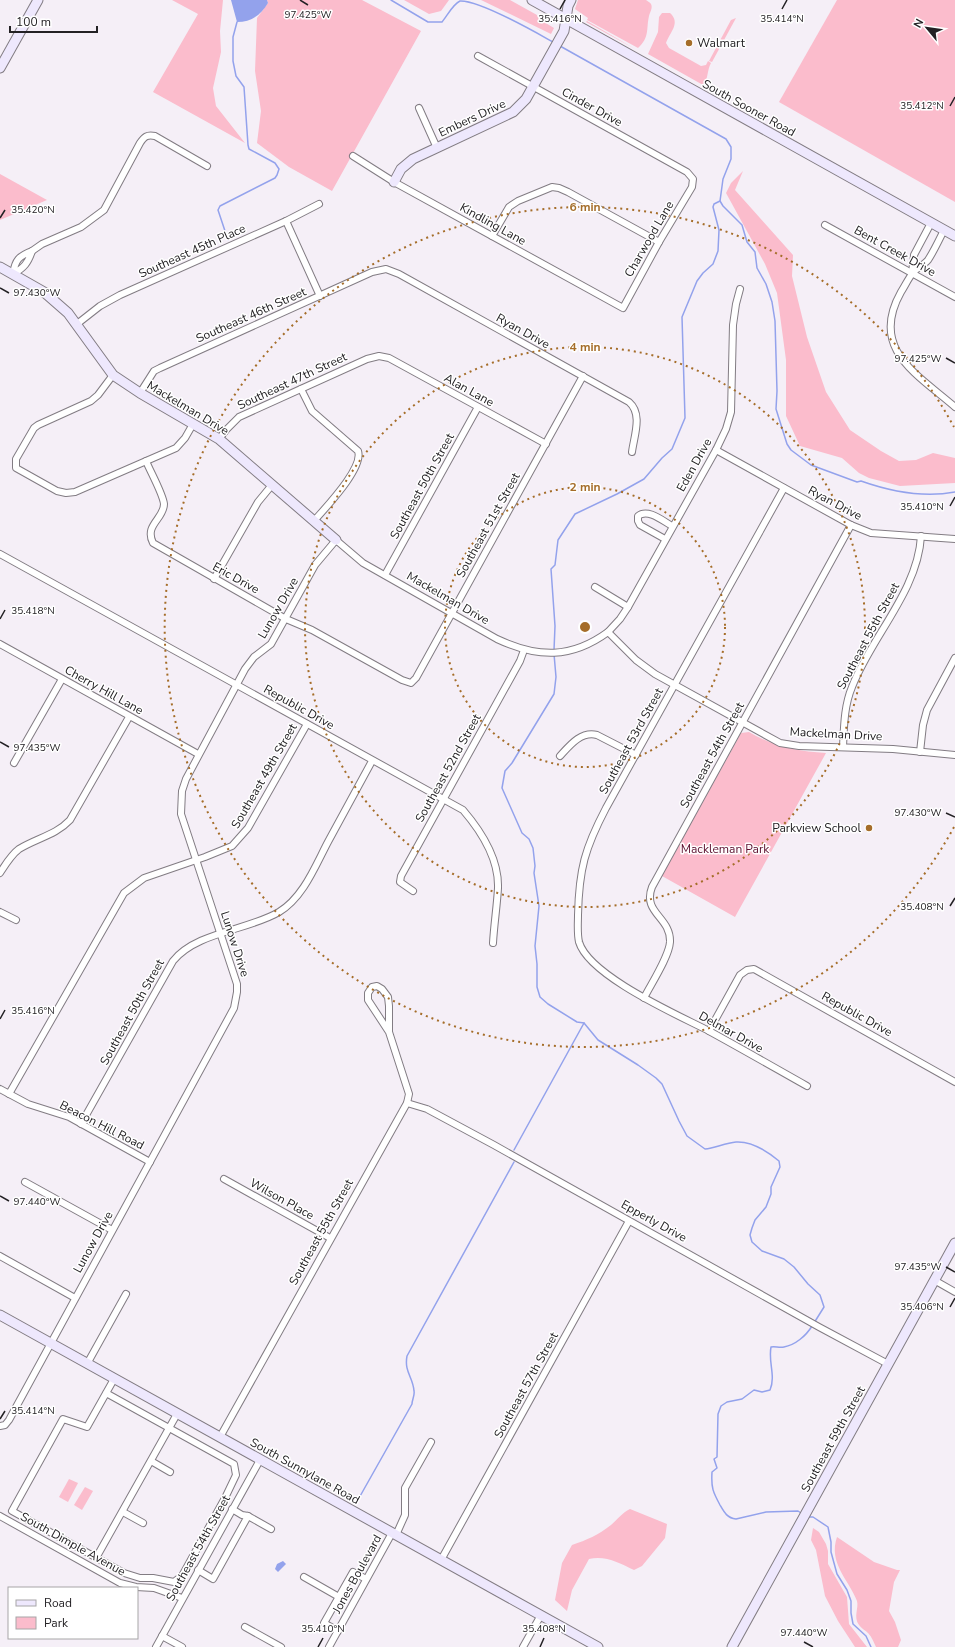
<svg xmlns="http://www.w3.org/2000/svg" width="955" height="1647" font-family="'Nunito Sans',sans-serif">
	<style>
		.green { fill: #fbbccc }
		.water { fill: #93a2ec }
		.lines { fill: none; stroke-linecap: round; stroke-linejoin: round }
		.stream { stroke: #93a2ec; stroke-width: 1.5 }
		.street-casing { stroke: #827c83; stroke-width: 8 }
		.secondary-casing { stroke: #827c83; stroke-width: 11 }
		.street { stroke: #fff; stroke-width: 6 }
		.secondary { stroke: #eee8fd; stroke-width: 9 }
		.ticks { fill: none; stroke: #232124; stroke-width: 1.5 }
		.ring { fill: none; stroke: #a56d29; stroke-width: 2; stroke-dasharray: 2 4 }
		.poi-dot { fill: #a56d29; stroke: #fff; stroke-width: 1.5 }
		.labels { text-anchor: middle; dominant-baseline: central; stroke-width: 3; stroke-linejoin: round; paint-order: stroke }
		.poi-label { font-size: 12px; fill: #232124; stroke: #fff; text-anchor: start }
		.street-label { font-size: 12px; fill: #232124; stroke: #fff }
		.park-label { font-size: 12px; fill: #5c0e2e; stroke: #fff }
		.ticks-label { font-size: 10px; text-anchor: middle; fill: #232124; stroke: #fff; stroke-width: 3; stroke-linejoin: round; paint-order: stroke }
		.centre { fill: #a56d29; stroke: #fff; stroke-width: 2 }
		.ring-label { font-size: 12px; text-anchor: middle; font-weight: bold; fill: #a56d29; stroke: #fff; stroke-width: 3; stroke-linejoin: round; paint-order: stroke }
	</style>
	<rect width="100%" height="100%" fill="#f5eff7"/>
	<!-- green -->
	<g class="green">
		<polygon points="172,0 223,0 220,31 221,52 213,88 216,106 245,143 153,92 198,14"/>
		<polygon points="267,0 362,0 421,31 332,191 289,167 257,143 261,111 255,71 257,18 268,3"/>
		<polygon points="404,0 449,0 441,11 429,14"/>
		<polygon points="481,0 510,0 537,15 539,19 554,28 551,34"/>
		<path d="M 578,0 L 646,0 C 647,1 650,2 651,4 C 653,8 650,12 649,16 C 646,29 650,37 638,48 L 587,20 L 588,18 L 575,9 Z"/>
		<polygon points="837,0 955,0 955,202 779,102"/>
		<path d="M 662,13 L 670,13 C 681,23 670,32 666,43 L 669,48 L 701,66 L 706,65 L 708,61 L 711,63 C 707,70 708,81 703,85 L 648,54 L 658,32 L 659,17 Z"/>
		<polygon points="736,18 712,62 709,61 731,20"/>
		<polygon points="587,21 635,49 586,22"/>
		<polygon points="743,171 735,190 793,255 792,276 807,337 826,392 850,430 881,451 899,461 916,460 933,453 955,458 955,483 900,486 869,478 859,473 842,458 800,446 786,416 786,360 777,293 765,264 726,193 731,183"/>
		<polygon points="0,174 47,200 0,220"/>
		<path d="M 749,732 C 775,747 796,751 826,753 L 735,917 L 662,876 L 741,733 Z"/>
		<polygon points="69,1479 78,1483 68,1502 59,1497"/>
		<polygon points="85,1487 93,1491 82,1510 74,1505"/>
		<path d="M 630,1509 L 667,1524 L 665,1538 L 642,1566 L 634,1570 C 620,1563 605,1555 589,1559 L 572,1590 L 567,1611 L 555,1600 L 562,1563 L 572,1545 C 587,1540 598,1535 611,1525 C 618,1519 622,1513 630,1509 Z"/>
		<polygon points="813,1528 819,1532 826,1544 828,1551 828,1564 847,1597 849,1624 867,1647 855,1647 838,1621 825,1596 816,1550 811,1540"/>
		<path d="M 837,1537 L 874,1562 L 897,1570 L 900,1570 L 894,1582 L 889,1611 L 895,1622 L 901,1640 L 898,1647 L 876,1647 C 874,1643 872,1637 868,1633 C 866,1631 861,1628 859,1625 C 853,1617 859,1608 857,1601 C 849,1580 828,1563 837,1537 Z"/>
	</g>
	<!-- water -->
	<g class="water">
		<path d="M 231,0 L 267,0 L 268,3 C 261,15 251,22 237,22 Z"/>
		<polygon points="283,1561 286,1564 278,1572 275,1569 277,1564"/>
	</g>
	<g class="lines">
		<!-- stream -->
		<g class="stream">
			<path d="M 391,0 L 428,22 L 442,22 C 447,16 453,4 460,1 C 480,0 535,32 553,42"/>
			<path d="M 560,46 L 726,139 L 731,147 L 731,159 L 723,179 L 720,201 L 723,206 L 742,225 L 747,242 L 755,252 L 757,268 L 766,284 L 772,302 L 775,321 L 777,391 L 776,409 L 787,444 L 791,450 L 811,465 L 857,482 L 861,481 C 892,492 923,498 955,492"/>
			<polyline points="228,240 218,210 220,206 275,178 277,175 279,169 275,163 249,149 248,145 244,87 236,76 233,61 233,37 237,22"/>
			<polyline points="554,650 555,626 551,569 555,565 558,540 575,514 617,494 644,479 662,458 672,449 685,418 682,317 697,281 703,273 713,264 718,251 719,230 713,207 714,204 720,201"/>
			<path d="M 554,654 L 556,677 L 554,694 L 512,763 L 505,771 L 502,788 L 522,833 L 529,839 L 533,848 L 535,866 L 534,873 L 539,906 L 535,946 L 537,964 L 537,987 L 540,997 L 548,1004 L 577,1022 L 584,1023 L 598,1040 L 638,1065 L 656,1078 L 662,1084 L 679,1121 L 687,1136 L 705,1149 C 715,1148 725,1143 736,1142 C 752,1141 767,1151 779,1161 L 780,1167 L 771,1187 L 771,1194 L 766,1207 L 755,1220 L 752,1228 L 750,1235 L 752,1242 L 762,1251 L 784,1259 L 794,1267 L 808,1284 L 820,1295 L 824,1307 L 814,1323"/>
			<polyline points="514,1150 584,1023"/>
			<path d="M 359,1498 L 412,1404 C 412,1400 415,1395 414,1391 C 413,1377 404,1372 407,1356 L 514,1162"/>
			<path d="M 801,1513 L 798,1511 L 766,1512 L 736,1519 C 727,1518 724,1512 720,1505 C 713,1492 711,1488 712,1472 L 717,1468 L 714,1459 L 717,1457 L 718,1414 L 721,1406 L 727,1402 L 742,1399 L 754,1390 L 762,1392 L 770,1390 C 776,1376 768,1362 771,1347 C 775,1346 779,1348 784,1347 C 795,1345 806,1336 812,1326"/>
			<polyline points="808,1517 813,1517 828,1527 831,1542 831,1552 837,1574 847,1590 851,1601 851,1613 853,1624 866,1636 871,1647"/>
		</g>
		<!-- street casing -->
		<g class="street-casing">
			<g id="street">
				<polyline points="419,108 437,148"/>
				<polyline points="353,156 394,182 623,308 659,242 692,187 693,179 687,172 478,56"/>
				<polyline points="286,221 320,296"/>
				<polyline points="825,225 955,297"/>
				<path d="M 944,230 C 939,240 934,251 928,260 C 924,265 916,268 912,274 C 908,279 905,286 901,292 C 869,349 917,374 955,407"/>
				<polyline points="492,236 509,207 518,201 552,187 559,188 568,192 659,242"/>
				<path d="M 32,251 L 42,244 L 81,227 L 104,210 L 140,143 C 144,137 147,134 155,136 L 207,166"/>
				<path d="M 32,251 C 28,263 24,268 13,274 C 15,260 19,256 32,251 Z"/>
				<polyline points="912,273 914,255 931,223"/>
				<polyline points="77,324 100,306 120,295 286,221 319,204"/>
				<polyline points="113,375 98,395 91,401 38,425 34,428 16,459 16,468 57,491 66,493 75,492 176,448 185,438 193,424"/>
				<path d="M 301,389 L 312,411 L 358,451 C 364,468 325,508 314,521"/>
				<path d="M 140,393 L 154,371 L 160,368 L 372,272 L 386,269 L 399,274 L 629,402 C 643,414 634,436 632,452"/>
				<polyline points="219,439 226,430 239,417 367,359 379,356 389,358 546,444"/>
				<polyline points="716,450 851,525 871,533 955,539"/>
				<path d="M 146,461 C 150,471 163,494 164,504 C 164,519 144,525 153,543 L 286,619 L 312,630 L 402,680 L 411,683 L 416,678 L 583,376"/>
				<path d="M 784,488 L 606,808 C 585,848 579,869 578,915 C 578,923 577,933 579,942 C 589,976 678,1015 709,1031 C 742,1049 775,1068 807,1086"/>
				<path d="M 665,539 L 640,525 L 638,521 L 638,516 C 648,508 663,521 672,526"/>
				<path d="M 0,554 L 463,810 C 481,831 499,859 498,888 C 497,906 494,925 493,943"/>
				<polyline points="385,575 478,407"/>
				<polyline points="214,579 258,502 272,485"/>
				<polyline points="595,587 628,607"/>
				<polyline points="608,632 620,619 628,607 716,450 726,429 731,412 733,325 736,304 740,289"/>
				<polyline points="0,644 198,754"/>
				<path d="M 843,747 C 844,727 844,706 852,687 C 871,637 918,591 921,536"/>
				<polyline points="920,752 923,725 927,710 955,658"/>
				<path d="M 560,756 C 570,745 581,731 597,735 L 636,755"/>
				<polyline points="14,763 62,679"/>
				<path d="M 0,873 C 5,865 11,855 19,849 C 37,838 56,835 70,820 L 129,717"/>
				<polyline points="413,891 400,882 401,876 520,661 524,650"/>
				<polyline points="0,912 16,920"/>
				<path d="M 644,998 C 651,984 669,957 670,942 C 671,917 642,913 652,887 L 851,525"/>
				<polyline points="709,1031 740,975 747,970 754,969 955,1082"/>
				<polyline points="0,1089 28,1104 69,1117 150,1162"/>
				<polyline points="9,1094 124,893 144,878 205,857 232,846 248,828 307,724"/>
				<polyline points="407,1103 427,1109 494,1145 819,1327 888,1364"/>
				<path d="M 81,1124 L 173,961 C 196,932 249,930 279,912 C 304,897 316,864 329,840 C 343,814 358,787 372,761"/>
				<polyline points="224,1179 330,1238"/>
				<polyline points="25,1182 112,1230"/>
				<polyline points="0,1256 75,1298"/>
				<polyline points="934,1280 955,1292"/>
				<polyline points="87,1364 126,1294"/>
				<polyline points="106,1393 234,1464 236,1475 225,1498 182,1576 174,1582 153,1578 140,1578 124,1573 12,1511 63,1419 87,1427 114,1379"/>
				<path d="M 0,1426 L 5,1425 L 9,1420 L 234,1008 L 237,992 L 237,984 L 181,814 L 182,791 L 186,779 L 245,669 L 254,657 L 271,644 L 315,565 L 336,540 L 363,563 L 497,639 C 538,658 571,659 608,632 L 636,660 L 655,674 L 780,743 L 799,746 L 893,749 L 955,755"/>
				<polyline points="220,1437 407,1103 409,1094 389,1032 389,1006 388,997 382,989 377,986 372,987 368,993 368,1000 389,1032"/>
				<polyline points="151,1461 170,1472"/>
				<polyline points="232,1509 242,1515 248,1516"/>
				<polyline points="123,1512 143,1523"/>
				<polyline points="0,1516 120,1583 136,1587 154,1588 182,1598"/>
				<polyline points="396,1535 405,1515 405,1488 431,1442"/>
				<polyline points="96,1558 177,1414"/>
				<polyline points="441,1560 629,1221"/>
				<polyline points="198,1570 213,1579 248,1516 271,1529"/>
				<polyline points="304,1577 339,1597"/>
				<polyline points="245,1627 281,1647"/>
				<polyline points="338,1631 324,1623 353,1572 366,1579"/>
				<polyline points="162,1636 182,1647"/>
				<polyline points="156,1647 260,1460"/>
				<polyline points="329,1647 392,1533"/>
				<polyline points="523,1647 541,1615"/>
			</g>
		</g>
		<!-- secondary casing -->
		<g class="secondary-casing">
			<g id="secondary">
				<polyline points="532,0 955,236"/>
				<polyline points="0,68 38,0"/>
				<polyline points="394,182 401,169 413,159 513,112 526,99 564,31 568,6 571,0"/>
				<polyline points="0,267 44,292 68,313 113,375 140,393 219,439 336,540"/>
				<polyline points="0,1315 598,1647"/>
				<polyline points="732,1647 955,1243"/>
			</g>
		</g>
		<!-- street -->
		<use href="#street" class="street"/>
		<!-- secondary -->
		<use href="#secondary" class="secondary"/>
	</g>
	<!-- ticks -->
	<path class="ticks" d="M 300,0 L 308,5M 560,9 L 565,0M 782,9 L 787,0M 950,106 L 955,97M 0,218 L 5,210M 0,288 L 9,293M 946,358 L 955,363M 950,506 L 955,497M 0,619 L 5,610M 0,742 L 9,747M 946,813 L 955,817M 950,906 L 955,898M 0,1019 L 5,1010M 0,1196 L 9,1201M 946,1267 L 955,1272M 950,1307 L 955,1298M 0,1419 L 5,1411M 804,1642 L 813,1647M 318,1647 L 323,1638M 540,1647 L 544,1638"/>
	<!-- distance rings -->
	<g class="ring">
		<circle cx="585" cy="627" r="140"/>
		<circle cx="585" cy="627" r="280"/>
		<path d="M954 827A420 420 0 1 1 954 427"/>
	</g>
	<!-- markers -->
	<g class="poi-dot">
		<circle cx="689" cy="43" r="4"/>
		<circle cx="869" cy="828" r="4"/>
	</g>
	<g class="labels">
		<!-- poi labels -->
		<g class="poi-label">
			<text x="697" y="43">Walmart</text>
			<text x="861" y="828" text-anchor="end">Parkview School</text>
		</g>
		<!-- street labels -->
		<g class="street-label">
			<text transform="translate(592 107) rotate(29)">Cinder Drive</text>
			<text transform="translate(749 108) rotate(29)">South Sooner Road</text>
			<text transform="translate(472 118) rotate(-25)">Embers Drive</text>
			<text transform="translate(493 224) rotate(29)">Kindling Lane</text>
			<text transform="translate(649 239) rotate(-60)">Charwood Lane</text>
			<text transform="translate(192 251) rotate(-24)">Southeast 45th Place</text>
			<text transform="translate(895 251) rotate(29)">Bent Creek Drive</text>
			<text transform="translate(251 315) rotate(-24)">Southeast 46th Street</text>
			<text transform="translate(523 331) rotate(29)">Ryan Drive</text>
			<text transform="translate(292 381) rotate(-25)">Southeast 47th Street</text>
			<text transform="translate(469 390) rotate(29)">Alan Lane</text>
			<text transform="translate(188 408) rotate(31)">Mackelman Drive</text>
			<text transform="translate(694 465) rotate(-61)">Eden Drive</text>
			<text transform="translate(422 486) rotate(-61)">Southeast 50th Street</text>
			<text transform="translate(835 503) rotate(28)">Ryan Drive</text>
			<text transform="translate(488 525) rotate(-61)">Southeast 51st Street</text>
			<text transform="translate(236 578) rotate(29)">Eric Drive</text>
			<text transform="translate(448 598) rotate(30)">Mackelman Drive</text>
			<text transform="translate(278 608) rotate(-60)">Lunow Drive</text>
			<text transform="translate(868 636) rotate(-62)">Southeast 55th Street</text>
			<text transform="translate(104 690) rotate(29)">Cherry Hill Lane</text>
			<text transform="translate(299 707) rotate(29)">Republic Drive</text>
			<text transform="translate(836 734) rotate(3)">Mackelman Drive</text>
			<text transform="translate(631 741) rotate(-61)">Southeast 53rd Street</text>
			<text transform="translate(712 755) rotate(-61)">Southeast 54th Street</text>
			<text transform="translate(448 768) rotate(-61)">Southeast 52nd Street</text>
			<text transform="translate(264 776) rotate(-60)">Southeast 49th Street</text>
			<text transform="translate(235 944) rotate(72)">Lunow Drive</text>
			<text transform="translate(132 1012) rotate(-61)">Southeast 50th Street</text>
			<text transform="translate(857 1014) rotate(29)">Republic Drive</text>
			<text transform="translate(731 1032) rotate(29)">Delmar Drive</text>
			<text transform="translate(102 1125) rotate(27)">Beacon Hill Road</text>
			<text transform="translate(282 1199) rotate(29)">Wilson Place</text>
			<text transform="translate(654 1221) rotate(29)">Epperly Drive</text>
			<text transform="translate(321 1232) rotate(-61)">Southeast 55th Street</text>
			<text transform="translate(93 1242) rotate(-61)">Lunow Drive</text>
			<text transform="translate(526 1385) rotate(-61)">Southeast 57th Street</text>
			<text transform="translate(833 1439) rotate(-61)">Southeast 59th Street</text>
			<text transform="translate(305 1471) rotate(29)">South Sunnylane Road</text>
			<text transform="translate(73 1544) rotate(29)">South Dimple Avenue</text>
			<text transform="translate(198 1548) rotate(-61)">Southeast 54th Street</text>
			<text transform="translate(357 1574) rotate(-61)">Jones Boulevard</text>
		</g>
		<!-- park labels -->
		<g class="park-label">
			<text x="725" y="849">Mackleman Park</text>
		</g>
	</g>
	<g class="ticks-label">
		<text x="308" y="18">97.425°W</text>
		<text x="560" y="22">35.416°N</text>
		<text x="782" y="22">35.414°N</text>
		<text x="922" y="109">35.412°N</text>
		<text x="33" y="213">35.420°N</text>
		<text x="37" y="296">97.430°W</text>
		<text x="918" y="362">97.425°W</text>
		<text x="922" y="510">35.410°N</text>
		<text x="33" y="614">35.418°N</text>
		<text x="37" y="751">97.435°W</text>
		<text x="918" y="816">97.430°W</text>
		<text x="922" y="910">35.408°N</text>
		<text x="33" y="1014">35.416°N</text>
		<text x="37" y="1205">97.440°W</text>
		<text x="918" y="1270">97.435°W</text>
		<text x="922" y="1310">35.406°N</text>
		<text x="33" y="1414">35.414°N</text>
		<text x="323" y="1632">35.410°N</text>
		<text x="544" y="1632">35.408°N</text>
		<text x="804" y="1636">97.440°W</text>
	</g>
	<circle cx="585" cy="627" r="6" class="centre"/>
	<g class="ring-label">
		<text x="585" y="211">6 min</text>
		<text x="585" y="351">4 min</text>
		<text x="585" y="491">2 min</text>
	</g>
	<!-- legend -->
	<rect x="8" y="1587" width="130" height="52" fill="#ffffff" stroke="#a7a6a7"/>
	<rect x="16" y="1600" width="20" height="6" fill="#eee8fd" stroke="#a7a6a7"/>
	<text x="44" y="1607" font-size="12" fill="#232124">Road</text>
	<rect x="16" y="1617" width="20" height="12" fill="#fbbccc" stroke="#a7a6a7"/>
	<text x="44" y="1627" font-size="12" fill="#232124">Park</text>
	<!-- north arrow -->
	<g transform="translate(927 28) rotate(299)" stroke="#ffffff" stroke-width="3" paint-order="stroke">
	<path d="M0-3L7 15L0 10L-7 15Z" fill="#232124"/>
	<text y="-6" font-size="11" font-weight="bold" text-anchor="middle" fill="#232124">N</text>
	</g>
	<!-- scale -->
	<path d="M10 26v6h87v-6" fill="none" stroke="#232124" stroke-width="2"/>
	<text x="16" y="26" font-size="12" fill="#232124" stroke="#ffffff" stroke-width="3" paint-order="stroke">100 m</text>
</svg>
